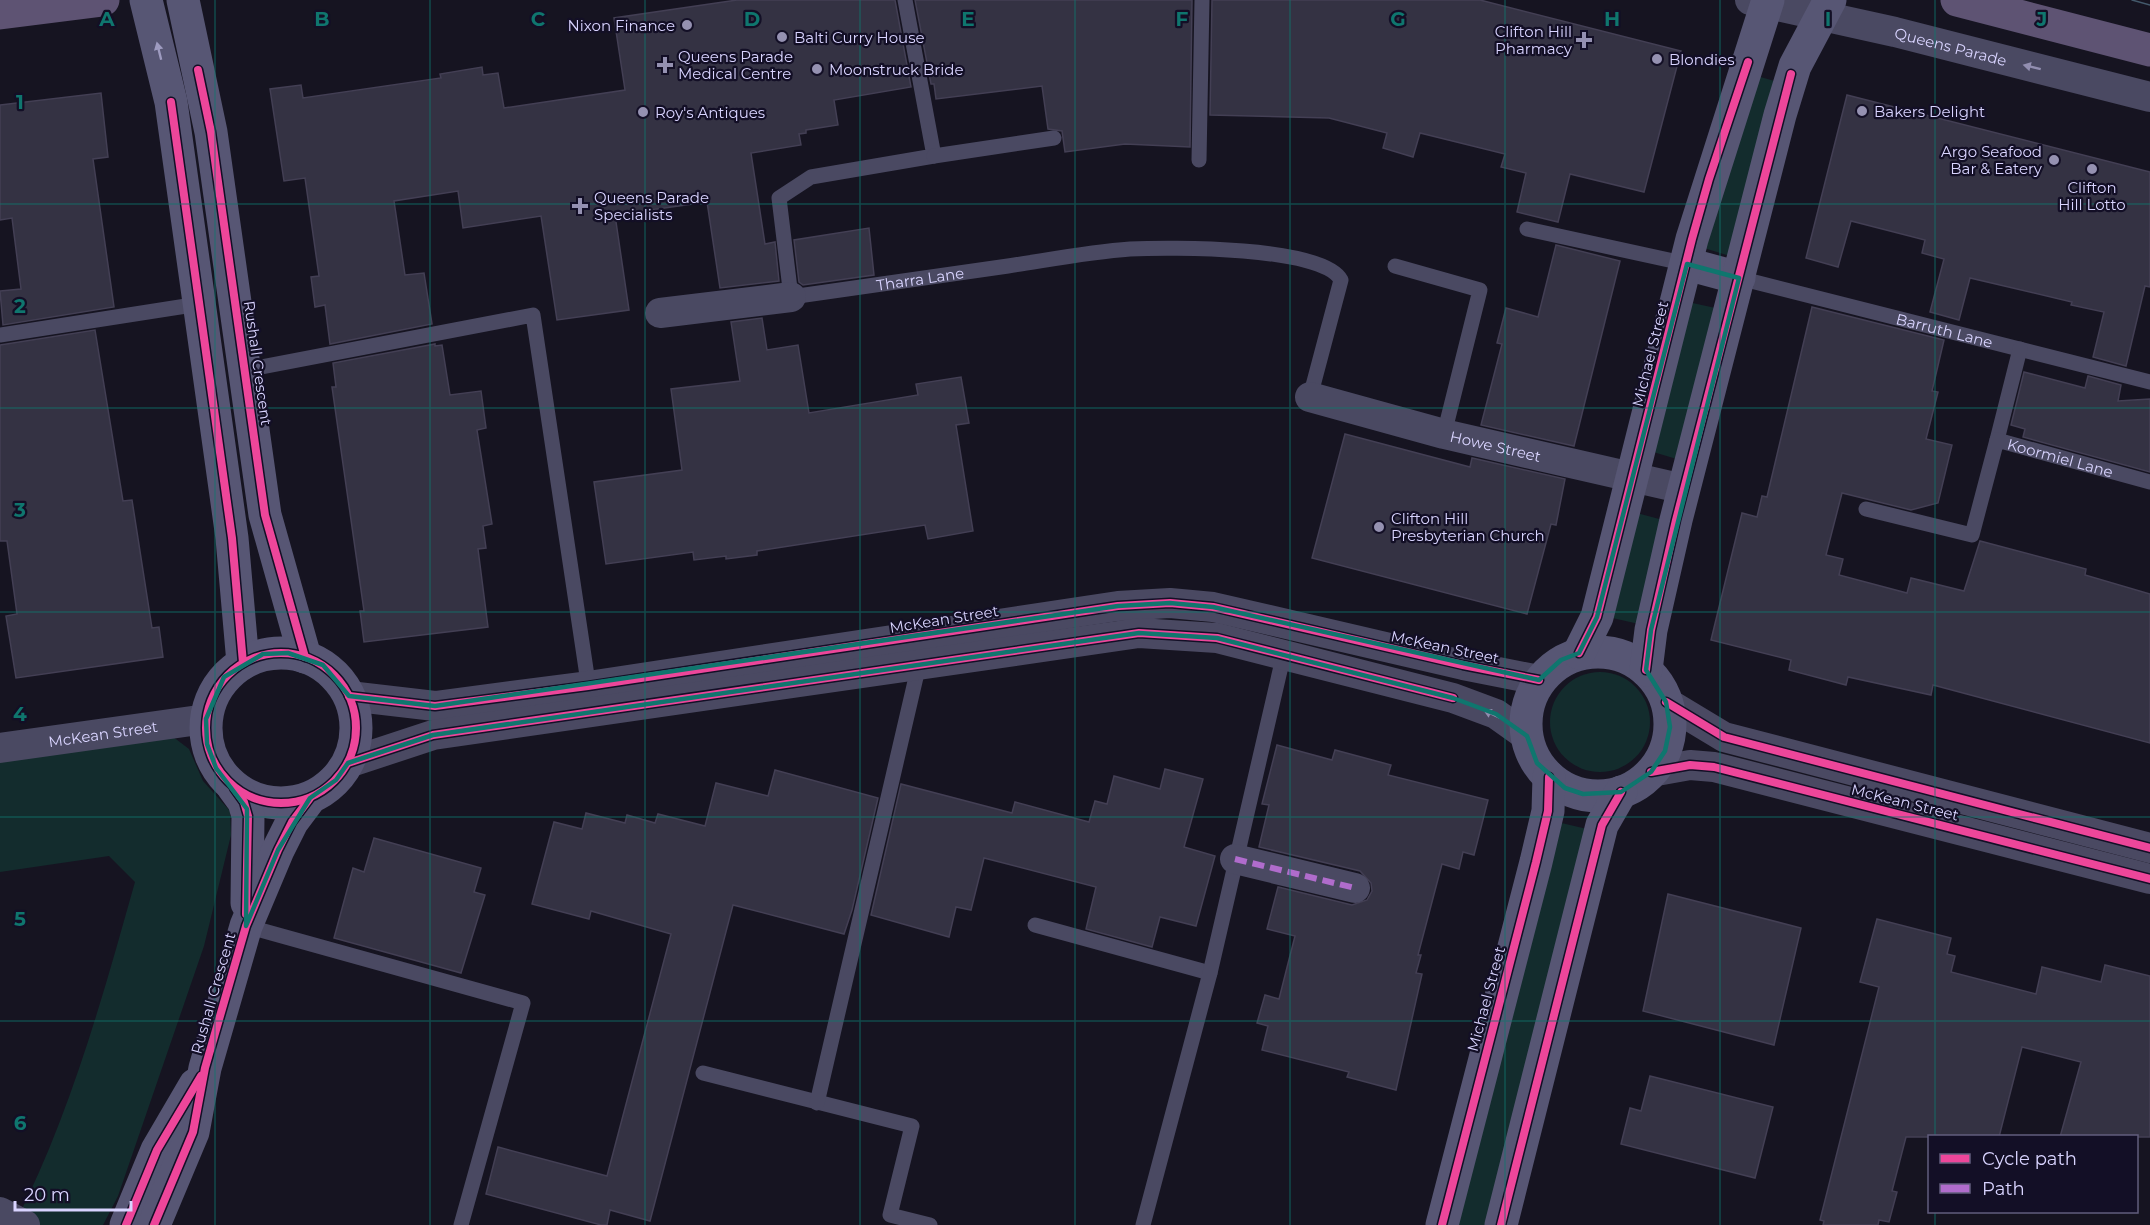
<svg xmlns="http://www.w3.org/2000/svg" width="2150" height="1225" font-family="Montserrat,sans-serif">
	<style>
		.green { fill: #132c2d }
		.building { fill: #343243; stroke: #433f54; stroke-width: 1.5 }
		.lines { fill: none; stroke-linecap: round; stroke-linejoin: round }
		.lane { stroke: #4a4962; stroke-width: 15 }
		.street { stroke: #4a4962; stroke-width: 30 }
		.secondary { stroke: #575674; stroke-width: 33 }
		.primary { stroke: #5e5373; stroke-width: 33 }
		.tram { stroke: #43596b; stroke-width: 1.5 }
		.quiet { stroke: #b06ccc; stroke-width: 6; stroke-dasharray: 12 6; stroke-linecap: butt }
		.cycleway-casing { stroke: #130f26; stroke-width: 11 }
		.cycleway { stroke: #ed469a; stroke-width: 8 }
		.oneway { fill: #9e9bc0 }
		.oneway2 { fill: #928eb0 }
		.marked { fill: none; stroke: #0f766e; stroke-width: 4.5; stroke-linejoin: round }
		.grid { fill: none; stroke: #0f766e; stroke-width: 1.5; stroke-opacity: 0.55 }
		.poi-dot { fill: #9591b1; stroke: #130f26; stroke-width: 2 }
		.labels { text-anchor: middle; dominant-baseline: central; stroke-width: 4.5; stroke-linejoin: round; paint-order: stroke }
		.poi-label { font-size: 15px; fill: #d9d4ff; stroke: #130f26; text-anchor: start }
		.street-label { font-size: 15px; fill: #d9d4ff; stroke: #130f26 }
		.grid-label { font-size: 20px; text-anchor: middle; font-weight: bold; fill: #0f766e; stroke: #130f26; stroke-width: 4.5; stroke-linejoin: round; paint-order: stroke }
	</style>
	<rect width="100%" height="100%" fill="#161421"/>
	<!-- green -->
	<g class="green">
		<polygon points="1757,76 1778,82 1733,257 1704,248"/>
		<polygon points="1688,302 1720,309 1680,460 1650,451"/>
		<polygon points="1633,512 1663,520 1639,624 1608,617"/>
		<circle cx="1600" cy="722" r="50"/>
		<path d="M 164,730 L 189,749 L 203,781 L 230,811 L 231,835 L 204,946 L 118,1196 L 103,1225 L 14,1225 C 70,1116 102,999 135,882 L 109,856 L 0,872 L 0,754 Z"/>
		<polygon points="1553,821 1587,829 1485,1225 1451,1225"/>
	</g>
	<!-- building -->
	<g class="building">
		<polygon points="737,0 895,0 911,87 834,100 838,125 806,130 806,133 799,134 801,145 751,153 765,244 775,242 779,281 720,288 707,202 615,215 629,310 557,320 541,216 463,228 458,191 394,201 405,275 424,273 432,324 330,344 325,305 315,307 311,277 319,276 305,178 284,181 270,89 301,85 303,98 441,78 440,74 482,67 483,75 498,73 504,108 625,90 614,18"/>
		<polygon points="915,0 1192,0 1190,147 1125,144 1065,152 1062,131 1048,129 1042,86 936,99 934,84 931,84"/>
		<polygon points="1212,0 1480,0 1681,51 1644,192 1570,174 1558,222 1517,212 1526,173 1501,167 1505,154 1420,133 1413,157 1383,148 1387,133 1329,118 1210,115"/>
		<polygon points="101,93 108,157 93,159 114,307 3,325 0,291 21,289 12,218 0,220 0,105"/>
		<polygon points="1847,95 2150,172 2150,287 2145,286 2126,366 2093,357 2104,312 2071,305 2072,302 1970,278 1959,320 1930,312 1944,259 1922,253 1925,240 1851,221 1838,267 1806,258"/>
		<polygon points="869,228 874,275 803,285 799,282 794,240"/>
		<polygon points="1556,245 1620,261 1574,446 1481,425 1502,344 1497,343 1506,308 1538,317"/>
		<polygon points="1812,307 1944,340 1932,391 1938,392 1926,439 1952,445 1938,503 1911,510 1842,493 1826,555 1843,559 1839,575 1907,593 1911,578 1964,591 1980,541 2086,569 2085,575 2150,594 2150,743 1933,685 1931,695 1848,677 1846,685 1789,670 1791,660 1711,640 1742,513 1757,517 1762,496 1767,497"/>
		<polygon points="762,318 767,350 798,345 809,413 918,395 916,384 961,377 969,423 956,425 973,531 928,539 925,525 757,551 757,555 726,559 726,556 694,560 693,552 606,564 594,482 682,470 671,389 740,381 731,322"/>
		<polygon points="95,330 123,501 132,500 152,628 159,627 163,657 16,678 6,616 17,614 7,541 0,541 0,345"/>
		<polygon points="435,344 435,346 442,345 450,395 481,391 486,428 477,430 492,524 483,526 486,548 478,549 488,627 364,642 360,611 364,611 332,387 336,387 333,363"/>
		<polygon points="2024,372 2085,388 2088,376 2121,385 2118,401 2150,399 2150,472 2023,437 2025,429 2011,425"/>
		<polygon points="1345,434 1470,467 1472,458 1565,479 1556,525 1551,524 1527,614 1312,558"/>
		<polygon points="1277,745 1332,760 1335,750 1391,765 1388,775 1488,800 1474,855 1463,852 1459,869 1442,864 1418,955 1421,955 1416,973 1422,974 1396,1090 1347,1077 1349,1072 1262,1050 1268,1026 1257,1023 1265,995 1279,999 1295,936 1267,929 1278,887 1352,905 1367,900 1372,891 1371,883 1360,871 1259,847 1269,805 1262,804"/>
		<polygon points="1165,769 1203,779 1184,847 1215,856 1196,926 1160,917 1152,947 1086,929 1096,887 984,858 971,910 956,907 949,937 871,915 901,784 1012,813 1015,802 1089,822 1095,801 1107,804 1114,776 1160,789"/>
		<polygon points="775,770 878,798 852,910 844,934 733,905 650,1221 610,1210 607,1225 601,1225 486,1194 498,1147 607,1176 671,934 591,911 589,919 532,904 554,822 582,829 586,813 625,823 627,815 655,823 658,814 705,826 716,783 768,796"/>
		<polygon points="374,838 481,868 474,892 485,895 461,973 334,938 353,868 364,872"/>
		<polygon points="1668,894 1801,928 1774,1045 1643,1011"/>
		<polygon points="1877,919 1951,938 1947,954 1955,956 1951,972 2036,994 2042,967 2101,982 2105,965 2150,976 2150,1137 2060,1137 2081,1062 2022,1047 1999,1137 1906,1137 1892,1191 1897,1192 1889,1222 1879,1220 1878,1225 1823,1225 1824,1221 1820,1220 1879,987 1860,982"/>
		<polygon points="1650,1076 1773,1107 1755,1178 1621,1144 1630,1108 1641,1111"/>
	</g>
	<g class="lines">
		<!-- lane -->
		<g class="lane">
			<path id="s1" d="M 905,0 L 934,156 L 811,177 L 779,198 L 791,297 C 863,287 935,276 1008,266 C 1048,260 1089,252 1130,249 C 1169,247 1323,246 1341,280 L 1310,397"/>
			<polyline points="934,156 1054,138"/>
			<polyline points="1199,160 1202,0"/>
			<polyline points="1527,229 1687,264"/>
			<polyline points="1395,266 1480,290 1444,434"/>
			<path id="s2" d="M 1739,278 L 2150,382"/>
			<polyline points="0,335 199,304"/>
			<polyline points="245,370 533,315 589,689"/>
			<polyline points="1997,440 2020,349"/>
			<path id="s3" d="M 1866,509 L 1972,535 L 1997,440 L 2150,482"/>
			<polyline points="1035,925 1210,973"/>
			<polyline points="246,926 523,1003 461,1225"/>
			<polyline points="703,1073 912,1126 890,1215 930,1225"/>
			<polyline points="817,1103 920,660"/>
			<polyline points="1143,1225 1210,973 1285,649"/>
		</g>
		<!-- street -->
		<g class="street">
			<path id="s4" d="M 1750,0 L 1895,32 L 2150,97"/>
			<polyline points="660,313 791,297"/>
			<path id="s5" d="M 1310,397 L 1444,434 L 1684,489"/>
			<polyline points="349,696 435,706 588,686 1118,606 1170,603 1213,607 1463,665 1539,680"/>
			<polyline points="1666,702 1724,737 2150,848"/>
			<path id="s6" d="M 0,748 L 206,719"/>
			<polyline points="348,763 433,735 1139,633 1217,638 1453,698 1496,714 1527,736"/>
			<polyline points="1651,772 1690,765 1714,767 2150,879"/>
			<polyline points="1235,859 1355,888"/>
			<polyline points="0,1212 25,1225"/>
		</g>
		<!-- secondary -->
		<g class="secondary">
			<polyline points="146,0 171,102 232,538 243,663"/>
			<polyline points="183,0 211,132 265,515 305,657"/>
			<polyline points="1687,264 1739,278"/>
			<circle cx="1598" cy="724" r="72"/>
			<circle cx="281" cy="728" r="75"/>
			<polyline points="1579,653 1597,617 1692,239 1768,0"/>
			<polyline points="1646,670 1651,630 1676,520 1780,115 1795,66 1830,0"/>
			<polyline points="233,787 244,802 248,816 247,903"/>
			<polyline points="126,1225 157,1150 195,1085"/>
			<polyline points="154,1225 193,1132 205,1068 246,926 278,850 292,822 310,798"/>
			<polyline points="1442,1225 1536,862 1548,811 1549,777"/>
			<polyline points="1501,1225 1602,825 1621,792"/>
		</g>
		<!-- primary -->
		<g class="primary">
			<polyline points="1957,0 2150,50"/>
			<polyline points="0,13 103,0"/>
		</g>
		<!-- tram -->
		<polyline class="tram" points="2132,0 2150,5"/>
		<!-- quiet -->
		<polyline class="quiet" points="1235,859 1355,888"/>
		<!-- cycleway casing -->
		<g class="cycleway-casing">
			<g id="cycleway">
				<polyline points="198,70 211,132 265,515 305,657"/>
				<polyline points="171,102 232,538 243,663"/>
				<circle cx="281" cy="728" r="75"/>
				<polyline points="1579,653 1597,617 1692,239 1709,179 1748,62"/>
				<polyline points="1646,670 1651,630 1676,520 1791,74"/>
				<polyline points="349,696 435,706 588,686 1118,606 1170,603 1213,607 1463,665 1539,680"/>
				<polyline points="1666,702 1724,737 2150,848"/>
				<polyline points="348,763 433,735 1139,633 1217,638 1453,698"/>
				<polyline points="1651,772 1690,765 1714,767 2150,879"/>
				<polyline points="234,788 244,802 248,816 246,914"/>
				<polyline points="126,1225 157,1150 201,1076"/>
				<polyline points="154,1225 193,1132 205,1068 246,926 278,850 292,822 310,798"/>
				<polyline points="1442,1225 1536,862 1548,811 1549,777"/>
				<polyline points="1501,1225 1602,825 1621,792"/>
			</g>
		</g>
		<!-- cycleway -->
		<use href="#cycleway" class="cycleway"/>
	</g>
	<!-- one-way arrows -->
	<defs><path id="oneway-solid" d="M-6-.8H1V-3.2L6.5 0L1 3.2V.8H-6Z" transform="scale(1.5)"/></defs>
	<use class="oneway" href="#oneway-solid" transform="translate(159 51) rotate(-104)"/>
	<g class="oneway2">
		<use href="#oneway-solid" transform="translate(2032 67) rotate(-166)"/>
		<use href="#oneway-solid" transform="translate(1492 714) rotate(-155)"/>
	</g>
	<!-- marked area -->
	<path class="marked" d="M 1687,264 L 1739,278 L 1651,630 L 1646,670 L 1666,702 L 1670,727 L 1665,751 L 1651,772 L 1621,792 L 1583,794 L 1565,788 L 1537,763 L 1527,736 L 1496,714 L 1453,698 L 1217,638 L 1139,633 L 433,735 L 348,763 L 336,780 L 310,798 L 278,850 L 246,926 L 247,809 L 216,768 L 207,744 L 206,719 L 224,677 L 263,654 L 288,653 L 323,665 L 349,696 L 435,706 L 1118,606 L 1170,603 L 1213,607 L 1539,680 L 1561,660 L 1579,653 L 1597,617 Z"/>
	<!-- grid -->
	<path class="grid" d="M 215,0 L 215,1225M 430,0 L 430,1225M 645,0 L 645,1225M 860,0 L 860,1225M 1075,0 L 1075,1225M 1290,0 L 1290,1225M 1505,0 L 1505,1225M 1720,0 L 1720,1225M 1935,0 L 1935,1136M 0,204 L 2150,204M 0,408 L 2150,408M 0,612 L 2150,612M 0,817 L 2150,817M 0,1021 L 2150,1021M 1935,1212 L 1935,1225"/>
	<!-- markers -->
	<g class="poi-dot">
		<circle cx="687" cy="25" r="6"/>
		<circle cx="782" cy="37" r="6"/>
		<path d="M1581 31h6v6h6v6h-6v6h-6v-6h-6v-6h6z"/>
		<circle cx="1657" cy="59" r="6"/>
		<path d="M662 56h6v6h6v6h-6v6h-6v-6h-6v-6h6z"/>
		<circle cx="817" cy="69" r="6"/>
		<circle cx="1862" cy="111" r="6"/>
		<circle cx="643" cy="112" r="6"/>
		<circle cx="2054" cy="160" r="6"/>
		<circle cx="2092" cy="169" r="6"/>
		<path d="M577 197h6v6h6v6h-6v6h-6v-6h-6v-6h6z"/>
		<circle cx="1379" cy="527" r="6"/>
	</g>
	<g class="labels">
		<!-- poi labels -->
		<g class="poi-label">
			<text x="675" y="25" text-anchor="end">Nixon Finance</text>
			<text x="1572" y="31" text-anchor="end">Clifton Hill<tspan x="1572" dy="17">Pharmacy</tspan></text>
			<text x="794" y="37">Balti Curry House</text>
			<text x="678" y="56">Queens Parade<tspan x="678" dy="17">Medical Centre</tspan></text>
			<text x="1669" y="59">Blondies</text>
			<text x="829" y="69">Moonstruck Bride</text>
			<text x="1874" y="111">Bakers Delight</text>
			<text x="655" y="112">Roy's Antiques</text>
			<text x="2042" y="151" text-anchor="end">Argo Seafood<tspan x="2042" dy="17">Bar &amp; Eatery</tspan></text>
			<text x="2092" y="187" text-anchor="middle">Clifton<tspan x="2092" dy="17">Hill Lotto</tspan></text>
			<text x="594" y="197">Queens Parade<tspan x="594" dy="17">Specialists</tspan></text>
			<text x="1391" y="518">Clifton Hill<tspan x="1391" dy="17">Presbyterian Church</tspan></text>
		</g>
		<!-- street labels -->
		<g class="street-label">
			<text stroke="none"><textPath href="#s4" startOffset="206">Queens Parade</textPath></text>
			<text stroke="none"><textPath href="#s1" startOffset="552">Tharra Lane</textPath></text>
			<text stroke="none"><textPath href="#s2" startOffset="212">Barruth Lane</textPath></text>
			<text transform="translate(1650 354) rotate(-76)">Michael Street</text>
			<text transform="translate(258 363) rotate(82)">Rushall Crescent</text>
			<text stroke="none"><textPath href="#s5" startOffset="192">Howe Street</textPath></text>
			<text stroke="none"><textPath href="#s3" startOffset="273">Koormiel Lane</textPath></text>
			<text transform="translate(944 619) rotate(-9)">McKean Street</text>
			<text transform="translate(1445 647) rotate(12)">McKean Street</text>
			<text stroke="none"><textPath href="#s6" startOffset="104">McKean Street</textPath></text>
			<text transform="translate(1905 802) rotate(14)">McKean Street</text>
			<text transform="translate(213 993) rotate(-74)">Rushall Crescent</text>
			<text transform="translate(1486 999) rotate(-75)">Michael Street</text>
		</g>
	</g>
	<g class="grid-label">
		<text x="107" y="26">A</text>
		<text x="322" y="26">B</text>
		<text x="538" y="26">C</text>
		<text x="752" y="26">D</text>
		<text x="968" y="26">E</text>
		<text x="1182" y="26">F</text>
		<text x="1398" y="26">G</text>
		<text x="1612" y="26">H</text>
		<text x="1828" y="26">I</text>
		<text x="2042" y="26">J</text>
		<text x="20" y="109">1</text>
		<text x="20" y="313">2</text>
		<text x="20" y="517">3</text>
		<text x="20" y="721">4</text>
		<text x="20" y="926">5</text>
		<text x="20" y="1130">6</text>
	</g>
	<!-- legend -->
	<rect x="1928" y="1135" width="210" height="78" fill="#130f26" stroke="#625e7d" stroke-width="1.5"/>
	<rect x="1940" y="1154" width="30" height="9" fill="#ed469a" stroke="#625e7d" stroke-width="1.5"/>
	<text x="1982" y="1165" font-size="18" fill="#d9d4ff">Cycle path</text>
	<rect x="1940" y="1184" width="30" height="9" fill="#b06ccc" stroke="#625e7d" stroke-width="1.5"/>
	<text x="1982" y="1195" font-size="18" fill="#d9d4ff">Path</text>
	<!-- scale -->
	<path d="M15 1201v9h116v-9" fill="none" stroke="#d9d4ff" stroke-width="3"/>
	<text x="24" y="1201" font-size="18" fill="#d9d4ff" stroke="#130f26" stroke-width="4.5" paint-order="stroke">20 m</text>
</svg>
